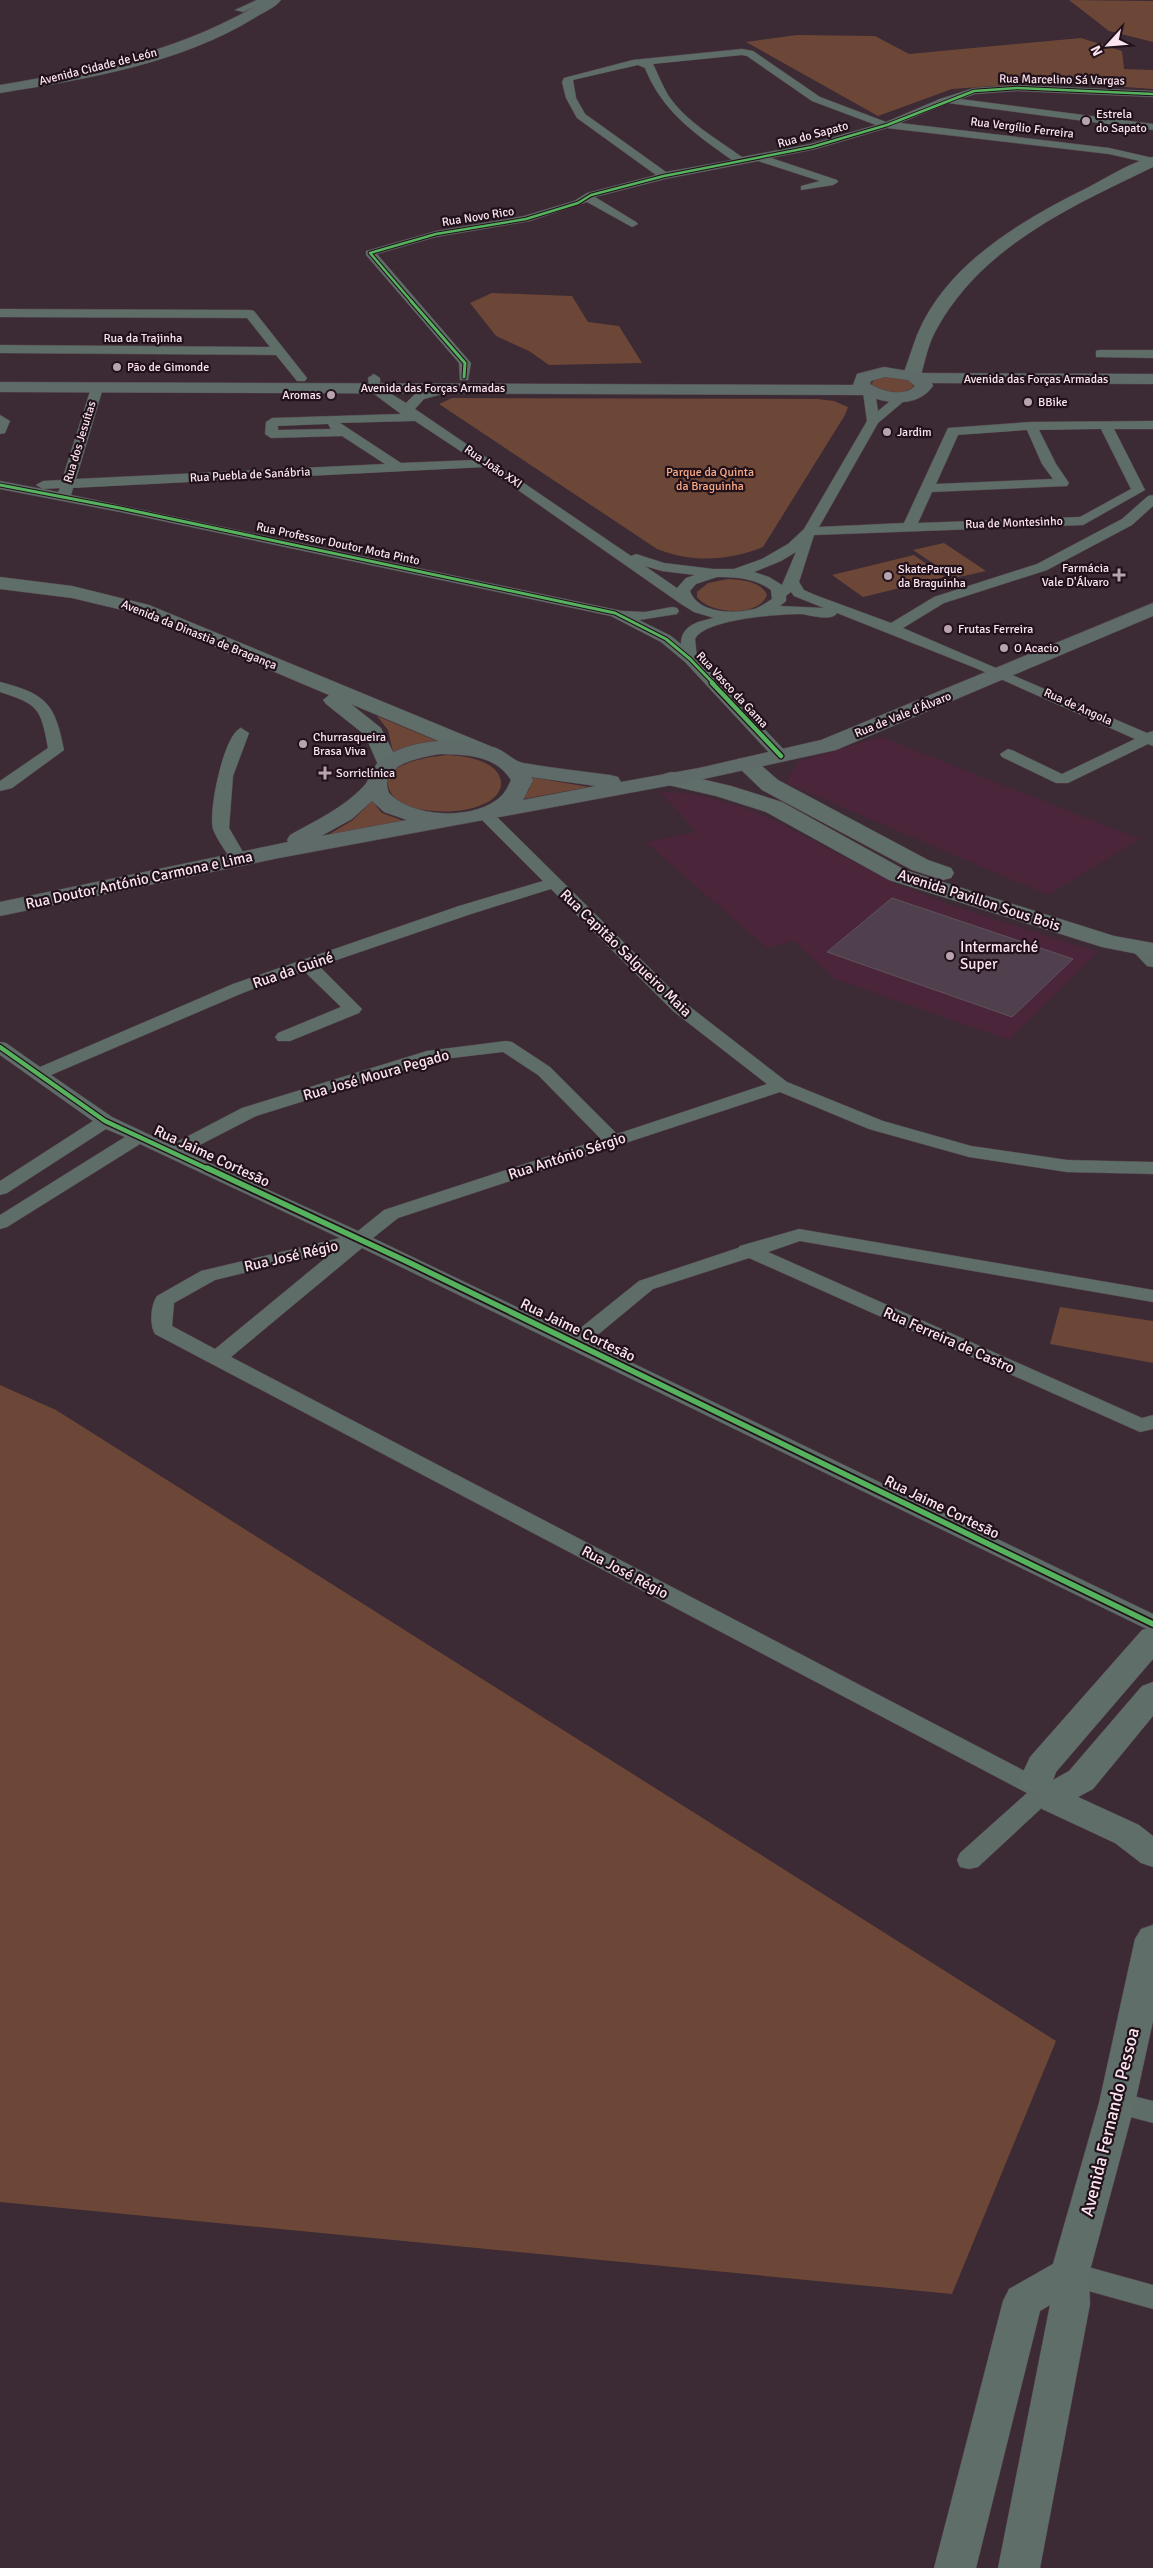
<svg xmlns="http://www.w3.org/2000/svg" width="1153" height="2568" font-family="Signika,sans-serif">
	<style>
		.built { fill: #4b263b }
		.green { fill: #6c4737 }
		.building { fill: #503f4d; stroke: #60525d }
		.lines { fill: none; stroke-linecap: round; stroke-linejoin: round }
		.street-casing { stroke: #55464e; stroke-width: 1 }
		.secondary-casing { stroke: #55464e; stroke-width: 1 }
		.primary-casing { stroke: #55464e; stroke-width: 1 }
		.street { fill: #5e6d67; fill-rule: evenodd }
		.secondary { fill: #606e6a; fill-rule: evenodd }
		.primary { fill: #5f6b68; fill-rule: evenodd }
		.cycleway-far3-casing { stroke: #21111a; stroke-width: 4.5 }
		.cycleway-far2-casing { stroke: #21111a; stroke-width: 5 }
		.cycleway-far1-casing { stroke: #21111a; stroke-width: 7 }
		.cycleway-casing { stroke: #21111a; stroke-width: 9 }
		.cycleway-far3 { stroke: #56b35d; stroke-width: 2.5 }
		.cycleway-far2 { stroke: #56b35d; stroke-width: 3 }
		.cycleway-far1 { stroke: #56b35d; stroke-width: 4.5 }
		.cycleway { stroke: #56b35d; stroke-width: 5.5 }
		.poi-dot { fill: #b8a3ae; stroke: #21111a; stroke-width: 2 }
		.labels { text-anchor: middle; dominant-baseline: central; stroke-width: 4.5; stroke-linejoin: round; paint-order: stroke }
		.far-street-label { font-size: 12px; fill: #fbe4ef; stroke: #21111a }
		.far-poi-label { font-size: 12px; fill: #fbe4ef; stroke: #21111a; text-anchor: start }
		.far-park-label { font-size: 12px; fill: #f8a984; stroke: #21111a }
		.street-label { font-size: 15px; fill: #fbe4ef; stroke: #21111a }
		.poi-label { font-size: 15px; fill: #fbe4ef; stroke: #21111a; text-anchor: start }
		.near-street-label { font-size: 18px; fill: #fbe4ef; stroke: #21111a }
	</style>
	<rect width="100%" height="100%" fill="#3c2a34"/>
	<!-- built -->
	<g class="built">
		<polygon points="881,737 1140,839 1048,895 786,783 799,761"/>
		<polygon points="660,791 694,794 746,808 781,824 896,884 954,906 1098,952 1009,1040 835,979 793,941 767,948 645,842 696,832"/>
	</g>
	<!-- green -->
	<g class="green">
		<polygon points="1069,0 1153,1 1153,42 1109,31"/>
		<polygon points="797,35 875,36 909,54 1081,38 1122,51 1124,69 1153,70 1153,89 1098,85 1022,84 952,89 878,116 746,42"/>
		<polygon points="492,293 572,296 588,322 619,326 642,363 549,365 529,351 496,336 470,303"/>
		<path d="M 887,376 L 908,379 L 914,386 C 904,396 880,394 871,384 L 875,379 Z"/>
		<path d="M 452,398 L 817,399 L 834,401 L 848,407 L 845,415 L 763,547 C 728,561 693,563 657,549 L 439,404 Z"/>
		<polygon points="944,543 986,571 955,578 913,550"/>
		<polygon points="914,555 945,577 863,597 832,575"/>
		<path d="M 728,579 C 742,580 761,581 767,595 C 758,618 709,614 697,597 L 697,592 L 708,583 Z"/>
		<polygon points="377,716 439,742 393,752 388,730"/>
		<path d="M 449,755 C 460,756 472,757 483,762 C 505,771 508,792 486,803 C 465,813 440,813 418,809 C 408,807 394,801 390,791 C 376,763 433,756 449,755 Z"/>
		<polygon points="530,777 589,787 523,799 530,788"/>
		<polygon points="372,801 382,813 404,821 323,838 353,820"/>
		<polygon points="1060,1307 1153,1321 1153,1363 1050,1344"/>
		<polygon points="0,1385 56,1410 1056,2041 952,2294 0,2202"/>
	</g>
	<!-- building -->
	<polygon class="building" points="892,898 1073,959 1012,1017 827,952"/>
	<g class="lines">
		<!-- street casing -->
		<g class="street-casing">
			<g id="street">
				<polygon points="257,0 270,0 243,12 235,10"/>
				<path d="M 742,49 L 753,51 L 820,97 L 886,122 L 940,99 L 974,88 L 1017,85 L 1153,91 L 1153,97 L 1017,91 L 975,94 L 960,99 L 1153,124 L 1153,130 L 948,103 L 900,123 L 1109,148 L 1153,158 L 1153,164 L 1109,154 L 887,128 L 816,149 L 771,158 L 837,180 L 838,182 L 833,185 L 801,190 L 801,186 L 820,181 L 758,161 L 665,179 L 595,197 L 636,222 L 638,224 L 632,227 L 587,202 L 530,221 L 436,237 L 377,254 L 471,363 L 468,380 L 460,380 L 459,363 L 366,255 L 366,251 L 436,231 L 524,216 L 574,201 L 587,193 L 656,175 L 577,118 L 566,98 L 562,82 L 564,78 L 633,60 ZM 742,55 L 747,56 L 812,101 L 876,125 L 810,144 L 742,157 C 717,139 686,122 668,95 C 662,85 658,74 653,64 ZM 638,65 L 645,68 C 662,111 695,134 732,160 L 666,172 L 585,114 L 576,98 L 573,80 Z"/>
				<polygon points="0,309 250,310 254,311 307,378 305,381 297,381 276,355 0,353 0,345 270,347 247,318 0,317"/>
				<polygon points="1100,350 1153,350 1153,358 1096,357 1096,351"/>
				<path d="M 374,374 L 380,378 L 380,387 L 406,403 L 416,393 L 449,384 L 453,385 L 455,388 L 453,391 L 424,399 L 415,409 L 631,556 L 636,554 L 664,563 L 713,569 L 734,569 L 762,559 L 788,544 L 804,529 L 867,421 L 863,392 L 865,389 L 869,388 L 875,392 L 878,411 L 900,393 L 904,392 L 910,396 L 878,423 L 819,527 L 904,523 L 948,428 L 1031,422 L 1153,421 L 1153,429 L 1114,429 L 1145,490 L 1083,525 L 814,535 L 799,582 L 804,590 L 815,595 L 891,623 L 934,597 L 1037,564 L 1122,519 L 1148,496 L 1153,495 L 1153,506 L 1132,525 L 1047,570 L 944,603 L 903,628 L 1147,733 L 1153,731 L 1153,746 L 1148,744 L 1068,783 L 1056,783 L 1002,757 L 1000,754 L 1008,749 L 1014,751 L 1062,774 L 1135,739 L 978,669 L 837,613 C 832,622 810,615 801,614 C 780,614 704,619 695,639 L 697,658 L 787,753 L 789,756 L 781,761 L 775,759 L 685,662 L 661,642 L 611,616 L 120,512 L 0,489 L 0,481 L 58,492 L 60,488 L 43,489 L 36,485 L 43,481 L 62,480 L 91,388 L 97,384 L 103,388 L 76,479 L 385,464 L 342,436 L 271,438 L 265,434 L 266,422 L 272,418 L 401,414 L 370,391 L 368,378 ZM 415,421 L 474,460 L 401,463 L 340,423 ZM 328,424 L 331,429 L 278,430 L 278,426 ZM 1101,429 L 1131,489 L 1080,517 L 918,523 L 932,492 L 1067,486 L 1069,483 L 1056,464 L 1039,430 ZM 1027,430 L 1042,464 L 1053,479 L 936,484 L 958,435 ZM 485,467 L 681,604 L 694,612 L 714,618 C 699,621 681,625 681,644 L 671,636 L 639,620 L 677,614 L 679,611 L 677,608 L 672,607 L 645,612 L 622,611 L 71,495 L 73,488 ZM 796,552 L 782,585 L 769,577 L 754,572 L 781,561 ZM 645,566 L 662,571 L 695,575 L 686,578 L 677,588 ZM 717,577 C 736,577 755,578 771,590 L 772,599 C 766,603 760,607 754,609 C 735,614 698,614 690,591 L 696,584 ZM 791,592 L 794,596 L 824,608 L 780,606 L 786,601 L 786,596 Z"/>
				<polygon points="0,415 10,421 5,433 0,434"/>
				<path d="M 0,682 C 46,694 55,703 64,750 L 12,788 L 0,791 L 0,781 L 48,748 C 41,708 38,704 0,692 Z"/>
				<path d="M 241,728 L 249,733 L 233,776 L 229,828 L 247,859 L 239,864 L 233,862 C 227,853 217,840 213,829 C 208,812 224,733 241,728 Z"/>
				<path d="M 485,809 L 491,811 L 685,1003 L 787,1082 L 883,1121 L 971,1146 L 1067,1160 L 1153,1162 L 1153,1174 L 1067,1172 L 969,1157 L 869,1129 L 780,1092 L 398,1218 L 373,1238 L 573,1334 L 639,1281 L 738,1248 L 740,1246 L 799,1229 L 1153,1290 L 1153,1302 L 800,1241 L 768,1252 L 1142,1418 L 1153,1415 L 1153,1429 L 1140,1432 L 749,1258 L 653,1289 L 589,1342 L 1153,1614 L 1153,1632 L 362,1248 L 231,1357 L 1042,1780 L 1045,1786 L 1043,1790 L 1050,1797 L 1047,1803 L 978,1867 L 969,1869 L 960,1867 L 957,1860 L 960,1853 L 1027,1793 L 155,1334 C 149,1325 151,1304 157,1296 L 201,1271 L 340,1238 L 140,1144 L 7,1227 L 0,1229 L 0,1215 L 125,1137 L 106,1129 L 7,1193 L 0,1195 L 0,1181 L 93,1121 L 0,1055 L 0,1042 L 6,1043 L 40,1067 L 233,984 L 459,906 L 543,881 L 479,817 L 477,814 ZM 551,889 L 673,1011 L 767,1084 L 617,1134 L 550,1067 L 512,1042 L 506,1041 L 427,1051 L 242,1108 L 171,1145 L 112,1117 L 51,1075 L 245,992 L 304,971 L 341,1007 L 278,1033 L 275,1037 L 278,1041 L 290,1041 L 359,1013 L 362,1009 L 319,966 L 471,914 ZM 503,1052 L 538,1075 L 601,1139 L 384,1210 L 358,1231 L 186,1152 L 256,1116 L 435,1060 ZM 334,1251 L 215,1349 L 172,1326 L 174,1303 L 215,1280 Z"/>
				<polygon points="1138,942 1144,943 1153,952 1153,967 1147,966 1129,947 1132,943"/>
				<polygon points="1117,2092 1153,2101 1153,2123 1108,2111 1104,2103 1108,2095"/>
				<polygon points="1070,2262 1153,2285 1153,2309 1060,2283 1056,2274 1060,2265"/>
			</g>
		</g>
		<!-- secondary casing -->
		<g class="secondary-casing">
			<g id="secondary">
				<path d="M 1153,157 L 1153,167 C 1070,207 980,247 935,332 C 928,345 925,361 921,375 L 918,379 L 906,379 L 903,375 C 908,362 912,348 917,335 C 946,264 1022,220 1087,188 C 1108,177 1131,162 1153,157 Z"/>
				<polygon points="0,577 72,586 149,605 490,746 493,751 490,756 482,757 474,756 351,704 381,728 399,764 396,769 388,770 380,769 365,735 326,704 323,700 329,695 135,613 72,598 0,589"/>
				<polygon points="746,758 754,759 778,780 928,860 951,868 954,873 951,878 943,880 912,870 762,790 735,764 738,759"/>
				<polygon points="672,772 731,786 782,802 905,870 1114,936 1153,943 1153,957 1102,947 889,880 766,812 716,796 664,784 661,779 664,774"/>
				<polygon points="1153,1627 1153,1659 1056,1772 1053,1780 1069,1771 1142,1686 1153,1682 1153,1716 1093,1789 1078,1797 1139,1825 1153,1836 1153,1867 1141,1863 1115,1843 1042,1809 1037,1800 1042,1791 1036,1793 1024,1790 1019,1781 1030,1757 1142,1630"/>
				<polygon points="1153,1925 1153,2021 1135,2103 1089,2274 1090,2304 1040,2568 998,2568 1050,2305 1040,2311 976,2568 934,2568 1003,2301 1009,2289 1053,2264 1099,2103 1135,1939 1141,1929"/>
			</g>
		</g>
		<!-- primary casing -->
		<g class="primary-casing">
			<g id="primary">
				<path d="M 266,0 L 281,0 C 276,7 264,12 256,17 C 180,64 86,79 0,93 L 0,85 C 94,69 184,50 266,0 Z"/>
				<path d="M 884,367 L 920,373 L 1153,374 L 1153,384 L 932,383 L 933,386 C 918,408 887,404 865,395 L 0,392 L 0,382 L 853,385 L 857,374 ZM 885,377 L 908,380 L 915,386 C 904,397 883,392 870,384 L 871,381 Z"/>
				<path d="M 1153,603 L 1153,616 L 836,750 L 699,780 L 279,858 L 0,916 L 0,902 L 288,842 L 287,840 L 290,835 C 315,821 343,808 363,787 C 372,778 371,765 385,757 C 415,737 464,737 496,748 C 506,752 514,761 523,763 C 552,768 581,771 610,775 L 618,777 L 621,782 L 699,768 L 821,740 ZM 441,754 C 468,755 495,755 511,780 C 507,789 503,796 495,801 C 468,820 412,817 389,793 C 377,764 422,757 441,754 ZM 531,777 L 596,786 L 523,800 L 533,780 ZM 372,801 L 384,812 L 407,820 L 321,836 L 352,819 Z"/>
			</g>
		</g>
		<!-- street -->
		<use href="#street" class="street"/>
		<!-- secondary -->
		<use href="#secondary" class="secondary"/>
		<!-- primary -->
		<use href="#primary" class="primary"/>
		<!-- cycleway-far3 casing -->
		<g class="cycleway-far3-casing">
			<polyline id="cycleway-far3" points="412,302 370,253 436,234 526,219 578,203 591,195 664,176 812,147 887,125 974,91 1017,88 1153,94"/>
		</g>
		<!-- cycleway-far2 casing -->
		<g class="cycleway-far2-casing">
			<g id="cycleway-far2">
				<polyline points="411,301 465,363 464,377"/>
				<polyline points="0,485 120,508 615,613 666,639 690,659 714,684"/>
			</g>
		</g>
		<!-- cycleway-far1 casing -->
		<g class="cycleway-far1-casing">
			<g id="cycleway-far1">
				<polyline points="712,683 781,756"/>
				<polyline points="0,1047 105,1121 210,1170"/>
			</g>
		</g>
		<!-- cycleway casing -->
		<g class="cycleway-casing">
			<polyline id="cycleway" points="207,1168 408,1262 1153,1624"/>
		</g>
		<!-- cycleway-far3 -->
		<use href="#cycleway-far3" class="cycleway-far3"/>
		<!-- cycleway-far2 -->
		<use href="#cycleway-far2" class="cycleway-far2"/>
		<!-- cycleway-far1 -->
		<use href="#cycleway-far1" class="cycleway-far1"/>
		<!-- cycleway -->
		<use href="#cycleway" class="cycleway"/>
	</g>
	<!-- markers -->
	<g class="poi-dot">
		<circle cx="1086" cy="121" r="5"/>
		<circle cx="117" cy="367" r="5"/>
		<circle cx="331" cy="395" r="5"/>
		<circle cx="1028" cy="402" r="5"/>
		<circle cx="887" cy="432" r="5"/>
		<path d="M1116.5 567.5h5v5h5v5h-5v5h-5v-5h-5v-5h5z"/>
		<circle cx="888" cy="576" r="5"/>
		<circle cx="948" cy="629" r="5"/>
		<circle cx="1004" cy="648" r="5"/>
		<circle cx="303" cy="744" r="5"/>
		<path d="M322.5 765.5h5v5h5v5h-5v5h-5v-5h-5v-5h5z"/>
		<circle cx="950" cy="956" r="5"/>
	</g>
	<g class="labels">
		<!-- far-street labels -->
		<g class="far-street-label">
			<text transform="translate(98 67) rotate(-14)">Avenida Cidade de León</text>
			<text transform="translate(1062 80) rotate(1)">Rua Marcelino Sá Vargas</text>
			<text transform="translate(1022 128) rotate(7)">Rua Vergílio Ferreira</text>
			<text transform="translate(813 135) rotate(-15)">Rua do Sapato</text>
			<text transform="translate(478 217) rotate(-9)">Rua Novo Rico</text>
			<text x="143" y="338">Rua da Trajinha</text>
			<text x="1036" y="379">Avenida das Forças Armadas</text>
			<text x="433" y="388">Avenida das Forças Armadas</text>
			<text transform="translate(80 442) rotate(-73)">Rua dos Jesuítas</text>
			<text transform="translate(493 467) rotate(34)">Rua João XXI</text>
			<text transform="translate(250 475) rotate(-3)">Rua Puebla de Sanábria</text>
			<text transform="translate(1014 523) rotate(-2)">Rua de Montesinho</text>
			<text transform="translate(338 544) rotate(12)">Rua Professor Doutor Mota Pinto</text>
			<text transform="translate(199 635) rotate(22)">Avenida da Dinastia de Bragança</text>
			<text transform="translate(732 690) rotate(47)">Rua Vasco da Gama</text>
			<text transform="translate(1078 707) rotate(24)">Rua de Angola</text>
			<text transform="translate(903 715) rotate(-22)">Rua de Vale d'Álvaro</text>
		</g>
		<!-- far-poi labels -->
		<g class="far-poi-label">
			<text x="1096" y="114">Estrela<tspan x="1096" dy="14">do Sapato</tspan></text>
			<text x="127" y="367">Pão de Gimonde</text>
			<text x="321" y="395" text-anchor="end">Aromas</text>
			<text x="1038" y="402">BBike</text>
			<text x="897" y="432">Jardim</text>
			<text x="1109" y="568" text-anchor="end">Farmácia<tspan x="1109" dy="14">Vale D'Álvaro</tspan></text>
			<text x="898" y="569">SkateParque<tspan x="898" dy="14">da Braguinha</tspan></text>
			<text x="958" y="629">Frutas Ferreira</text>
			<text x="1014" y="648">O Acacio</text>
			<text x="313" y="737">Churrasqueira<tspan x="313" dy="14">Brasa Viva</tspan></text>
			<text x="336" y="773">Sorriclínica</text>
		</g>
		<!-- far-park labels -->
		<g class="far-park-label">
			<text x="710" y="472">Parque da Quinta<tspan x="710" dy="14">da Braguinha</tspan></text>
		</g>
		<!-- street labels -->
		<g class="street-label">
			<text transform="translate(139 880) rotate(-12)">Rua Doutor António Carmona e Lima</text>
			<text transform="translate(979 900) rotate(18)">Avenida Pavillon Sous Bois</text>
			<text transform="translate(626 953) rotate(44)">Rua Capitão Salgueiro Maia</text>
			<text transform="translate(293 970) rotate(-19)">Rua da Guiné</text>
			<text transform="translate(376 1075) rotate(-16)">Rua José Moura Pegado</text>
			<text transform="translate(212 1156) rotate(25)">Rua Jaime Cortesão</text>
			<text transform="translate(567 1156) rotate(-18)">Rua António Sérgio</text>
			<text transform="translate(291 1256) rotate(-13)">Rua José Régio</text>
			<text transform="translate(578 1330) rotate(26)">Rua Jaime Cortesão</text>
			<text transform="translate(949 1340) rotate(24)">Rua Ferreira de Castro</text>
			<text transform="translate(942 1507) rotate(26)">Rua Jaime Cortesão</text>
			<text transform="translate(625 1572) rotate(28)">Rua José Régio</text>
		</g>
		<!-- poi labels -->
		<g class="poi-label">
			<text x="960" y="947">Intermarché<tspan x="960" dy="17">Super</tspan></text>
		</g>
		<!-- near-street labels -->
		<g class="near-street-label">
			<text transform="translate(1110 2122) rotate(-76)">Avenida Fernando Pessoa</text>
		</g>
	</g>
	<!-- north arrow -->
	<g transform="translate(1108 45) rotate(244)" stroke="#21111a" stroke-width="4" paint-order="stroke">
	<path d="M0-4L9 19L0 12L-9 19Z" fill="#fbe4ef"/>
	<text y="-8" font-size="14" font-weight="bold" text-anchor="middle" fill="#fbe4ef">N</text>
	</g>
</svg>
